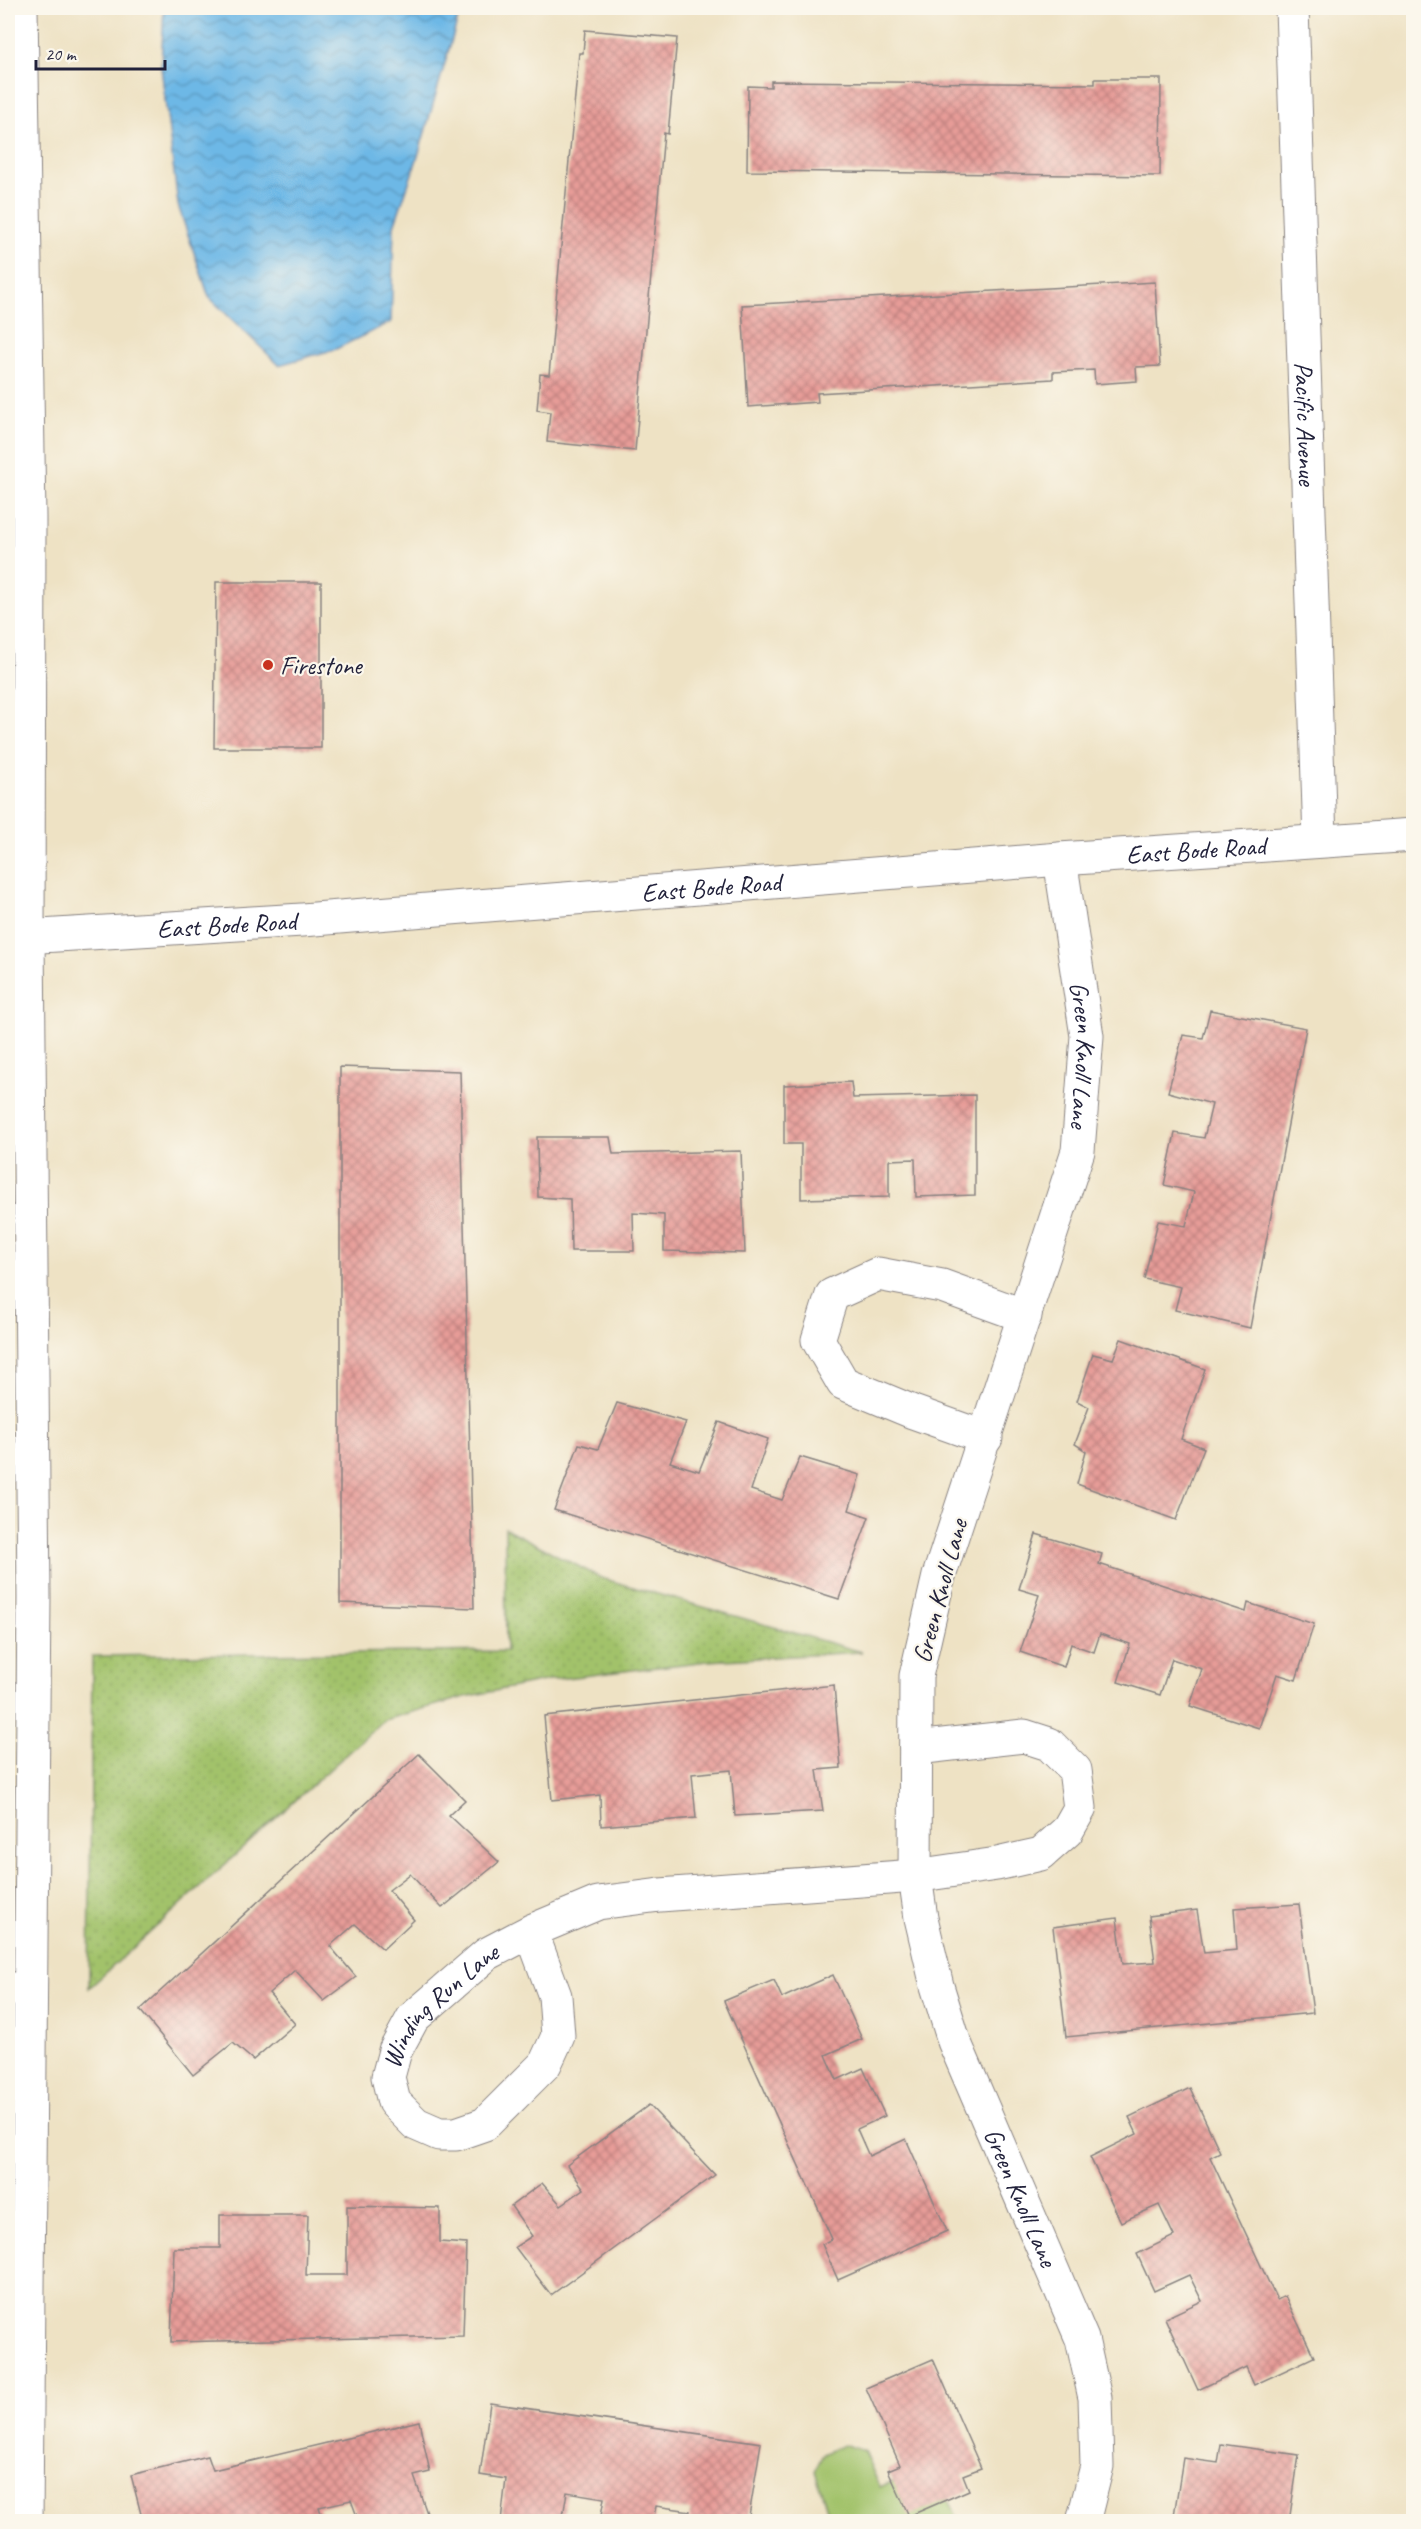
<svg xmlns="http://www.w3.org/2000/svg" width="1421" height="2529" font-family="Caveat,sans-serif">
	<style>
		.grass { fill: url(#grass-dots); stroke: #627253; stroke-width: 1.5 }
		.pitch { fill: #a2c26b; stroke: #627253; stroke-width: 1.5 }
		.water { fill: url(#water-waves); stroke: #486d90; stroke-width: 1.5 }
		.building { fill: url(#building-cross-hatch) }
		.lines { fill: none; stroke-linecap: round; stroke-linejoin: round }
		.minor-casing { stroke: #888280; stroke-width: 35 }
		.major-casing { stroke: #888280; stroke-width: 35 }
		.minor { stroke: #fff; stroke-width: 33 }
		.major { stroke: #fff; stroke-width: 33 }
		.poi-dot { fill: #c8321e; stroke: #fbf7ec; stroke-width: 2 }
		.labels { text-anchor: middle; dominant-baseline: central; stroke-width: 4.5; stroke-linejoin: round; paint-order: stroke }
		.street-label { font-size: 26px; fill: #22223b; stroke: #fbf7ec }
		.poi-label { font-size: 26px; fill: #22223b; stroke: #fbf7ec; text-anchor: start }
	</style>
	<defs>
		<pattern id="grass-dots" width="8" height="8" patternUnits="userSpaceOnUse" patternTransform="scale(1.5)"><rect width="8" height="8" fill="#a2c26b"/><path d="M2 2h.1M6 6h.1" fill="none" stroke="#8ba65e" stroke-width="1.8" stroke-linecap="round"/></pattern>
		<pattern id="water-waves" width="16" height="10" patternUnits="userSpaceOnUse" patternTransform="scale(1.5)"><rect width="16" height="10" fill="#6db8e6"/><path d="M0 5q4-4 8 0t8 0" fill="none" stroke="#5995bc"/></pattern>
		<pattern id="building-cross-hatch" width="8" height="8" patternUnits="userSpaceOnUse" patternTransform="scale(1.5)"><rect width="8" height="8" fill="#e79c98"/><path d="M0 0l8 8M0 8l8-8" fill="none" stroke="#bb7f7d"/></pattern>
	</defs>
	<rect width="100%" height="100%" fill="#fbf7ec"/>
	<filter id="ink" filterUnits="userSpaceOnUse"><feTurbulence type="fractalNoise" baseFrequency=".0167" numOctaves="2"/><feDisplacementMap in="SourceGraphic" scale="12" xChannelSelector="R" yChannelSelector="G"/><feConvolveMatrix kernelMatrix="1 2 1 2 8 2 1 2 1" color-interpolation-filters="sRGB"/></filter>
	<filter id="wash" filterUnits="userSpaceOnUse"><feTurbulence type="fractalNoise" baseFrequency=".008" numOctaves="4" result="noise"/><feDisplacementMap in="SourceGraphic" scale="24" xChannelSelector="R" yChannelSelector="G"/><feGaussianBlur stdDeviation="1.35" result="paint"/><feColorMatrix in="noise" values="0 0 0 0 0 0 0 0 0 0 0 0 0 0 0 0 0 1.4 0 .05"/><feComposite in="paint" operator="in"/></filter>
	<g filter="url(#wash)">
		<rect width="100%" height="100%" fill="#eee2c4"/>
		<!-- grass -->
		<polygon class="grass" points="505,1528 601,1578 862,1652 708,1661 549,1680 465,1697 384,1720 89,1988 92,1656 506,1651"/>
		<!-- pitch -->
		<polygon class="pitch" points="843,2444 864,2451 880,2487 893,2481 948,2498 959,2521 828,2521 829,2515 815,2471 823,2454"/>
		<!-- water -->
		<polygon class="water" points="164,8 461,8 418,156 394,226 391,322 336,349 279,365 209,297 178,205 161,67"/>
		<g id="blocks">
			<!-- building -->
			<g class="building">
				<polygon points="585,30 677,38 668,134 664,133 635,451 547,442 550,412 537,410 540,374 549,375 579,53 583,53"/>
				<polygon points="1095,79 1161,79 1160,176 747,171 748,86 771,87 771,81 1095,84"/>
				<polygon points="1155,282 1160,366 1136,367 1137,381 1095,384 1094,370 1053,372 1053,379 817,393 818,402 748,407 742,305"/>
				<polygon points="216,582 321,582 321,748 214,748"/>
				<polygon points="1210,1010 1306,1028 1250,1328 1175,1310 1181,1287 1144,1279 1158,1221 1186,1226 1194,1192 1164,1185 1175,1133 1204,1138 1212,1104 1168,1092 1183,1035 1203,1038"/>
				<polygon points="340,1067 460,1071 474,1608 340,1603"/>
				<polygon points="851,1082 853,1098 975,1095 975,1195 916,1197 915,1159 889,1160 889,1197 801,1199 801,1144 784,1144 784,1085"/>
				<polygon points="537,1137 610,1137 613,1154 741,1151 745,1253 664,1251 664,1215 633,1213 634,1251 571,1251 570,1199 538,1197"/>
				<polygon points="1121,1339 1205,1369 1181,1439 1204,1448 1176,1520 1077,1484 1086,1451 1075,1444 1089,1407 1077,1401 1093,1354 1113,1359"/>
				<polygon points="617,1403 686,1422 670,1462 699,1471 719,1422 768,1439 751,1490 782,1500 800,1457 860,1475 849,1510 869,1517 839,1599 554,1510 579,1444 598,1449"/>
				<polygon points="1036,1534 1102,1554 1099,1564 1246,1612 1248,1603 1314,1624 1296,1680 1277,1674 1259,1728 1190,1706 1202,1669 1172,1659 1160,1695 1118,1682 1130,1644 1100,1634 1094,1652 1071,1644 1064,1667 1020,1652 1039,1595 1019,1589"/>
				<polygon points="834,1685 841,1768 817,1770 823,1811 735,1816 731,1770 692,1774 696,1818 601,1826 600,1795 552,1800 544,1716"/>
				<polygon points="419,1754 465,1800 449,1815 499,1862 442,1908 410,1874 389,1890 414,1920 383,1949 355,1924 330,1946 356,1977 324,2001 295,1970 269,1993 295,2024 253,2060 233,2043 193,2075 140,2010"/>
				<polygon points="1299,1904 1313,2013 1066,2037 1053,1927 1117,1918 1123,1964 1155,1962 1149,1916 1197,1910 1204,1953 1237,1950 1234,1908"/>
				<polygon points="833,1975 862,2039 826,2055 837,2080 863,2068 885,2116 857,2129 869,2156 906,2139 947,2231 838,2280 822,2244 832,2239 724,2001 774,1980 782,1998"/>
				<polygon points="1190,2088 1220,2152 1210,2157 1277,2300 1285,2296 1314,2357 1254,2385 1246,2367 1198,2390 1165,2318 1202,2301 1189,2275 1154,2291 1137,2254 1174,2236 1159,2205 1121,2222 1090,2157 1137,2134 1129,2117"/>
				<polygon points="649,2105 715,2175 551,2295 515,2247 532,2236 511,2206 542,2183 561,2205 584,2189 567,2165"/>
				<polygon points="347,2206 440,2208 440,2242 466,2244 463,2336 171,2342 174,2248 220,2248 220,2215 308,2215 306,2275 347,2275"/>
				<polygon points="933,2359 981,2468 963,2475 969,2490 909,2516 888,2470 900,2465 866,2388"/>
				<polygon points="490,2403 761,2443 748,2522 689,2522 690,2511 656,2506 653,2522 600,2522 604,2498 567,2492 562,2522 501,2522 506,2479 480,2475"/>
				<polygon points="419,2421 430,2472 414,2476 429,2519 417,2522 359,2522 351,2500 319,2507 324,2522 263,2522 262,2519 250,2522 143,2522 131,2475 208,2456 213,2470"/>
				<polygon points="1221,2444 1299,2455 1289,2522 1173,2522 1183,2458 1218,2463"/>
			</g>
		</g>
	</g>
	<g filter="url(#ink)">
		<use href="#blocks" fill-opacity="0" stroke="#888280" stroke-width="1.5"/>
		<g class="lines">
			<!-- minor casing -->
			<g class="minor-casing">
				<g id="minor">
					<path id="s1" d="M 1292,8 L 1320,840"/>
					<path id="s2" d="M 1060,859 L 1087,1036 L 1078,1151 L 939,1576 L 916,1676 L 915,1876 L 921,1918 L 937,1986 L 954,2041 L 1082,2339 L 1095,2398 L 1097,2466 L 1083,2522"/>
					<path id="s3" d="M 8,938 L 302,920 L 1060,859 L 1414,835"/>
					<polyline points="986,1438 913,1412 843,1383 818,1340 832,1295 878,1274 942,1286 1025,1316"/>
					<path id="s4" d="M 531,1931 L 555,1996 L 558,2036 L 545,2064 L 485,2124 L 456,2134 L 439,2134 L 416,2124 L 394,2102 L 388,2077 L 395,2051 L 413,2018 L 487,1954 L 531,1931 L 598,1903 L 660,1895 L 915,1876 L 997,1864 L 1041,1854 L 1067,1831 L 1080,1808 L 1075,1770 L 1049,1744 L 1024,1736 L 916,1748"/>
					<polyline points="8,1989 30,1989"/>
				</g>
			</g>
			<!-- major casing -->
			<g class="major-casing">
				<polyline id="major" points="21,8 29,517 28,937 34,1597 26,2522"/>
			</g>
			<!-- minor -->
			<use href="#minor" class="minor"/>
			<!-- major -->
			<use href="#major" class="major"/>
		</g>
	</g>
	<!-- markers -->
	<circle class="poi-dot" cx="268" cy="665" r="6"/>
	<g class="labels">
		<!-- street labels -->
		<g class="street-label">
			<text stroke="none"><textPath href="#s1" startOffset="416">Pacific Avenue</textPath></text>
			<text stroke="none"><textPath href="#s3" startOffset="1191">East Bode Road</textPath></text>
			<text stroke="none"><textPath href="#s3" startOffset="705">East Bode Road</textPath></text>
			<text stroke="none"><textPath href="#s3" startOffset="219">East Bode Road</textPath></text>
			<text stroke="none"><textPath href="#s2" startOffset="198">Green Knoll Lane</textPath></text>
			<text transform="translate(940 1591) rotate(-75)">Green Knoll Lane</text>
			<text stroke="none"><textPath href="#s4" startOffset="446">Winding Run Lane</textPath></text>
			<text stroke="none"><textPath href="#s2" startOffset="1384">Green Knoll Lane</textPath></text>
		</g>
		<!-- poi labels -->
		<g class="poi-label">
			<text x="280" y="665">Firestone</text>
		</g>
	</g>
	<!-- margin -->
	<rect width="1421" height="2529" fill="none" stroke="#fbf7ec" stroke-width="30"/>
	<!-- scale -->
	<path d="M36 60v9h129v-9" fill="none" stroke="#22223b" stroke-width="3"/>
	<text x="45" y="60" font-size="18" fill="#22223b" stroke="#fbf7ec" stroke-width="4.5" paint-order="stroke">20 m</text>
</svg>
